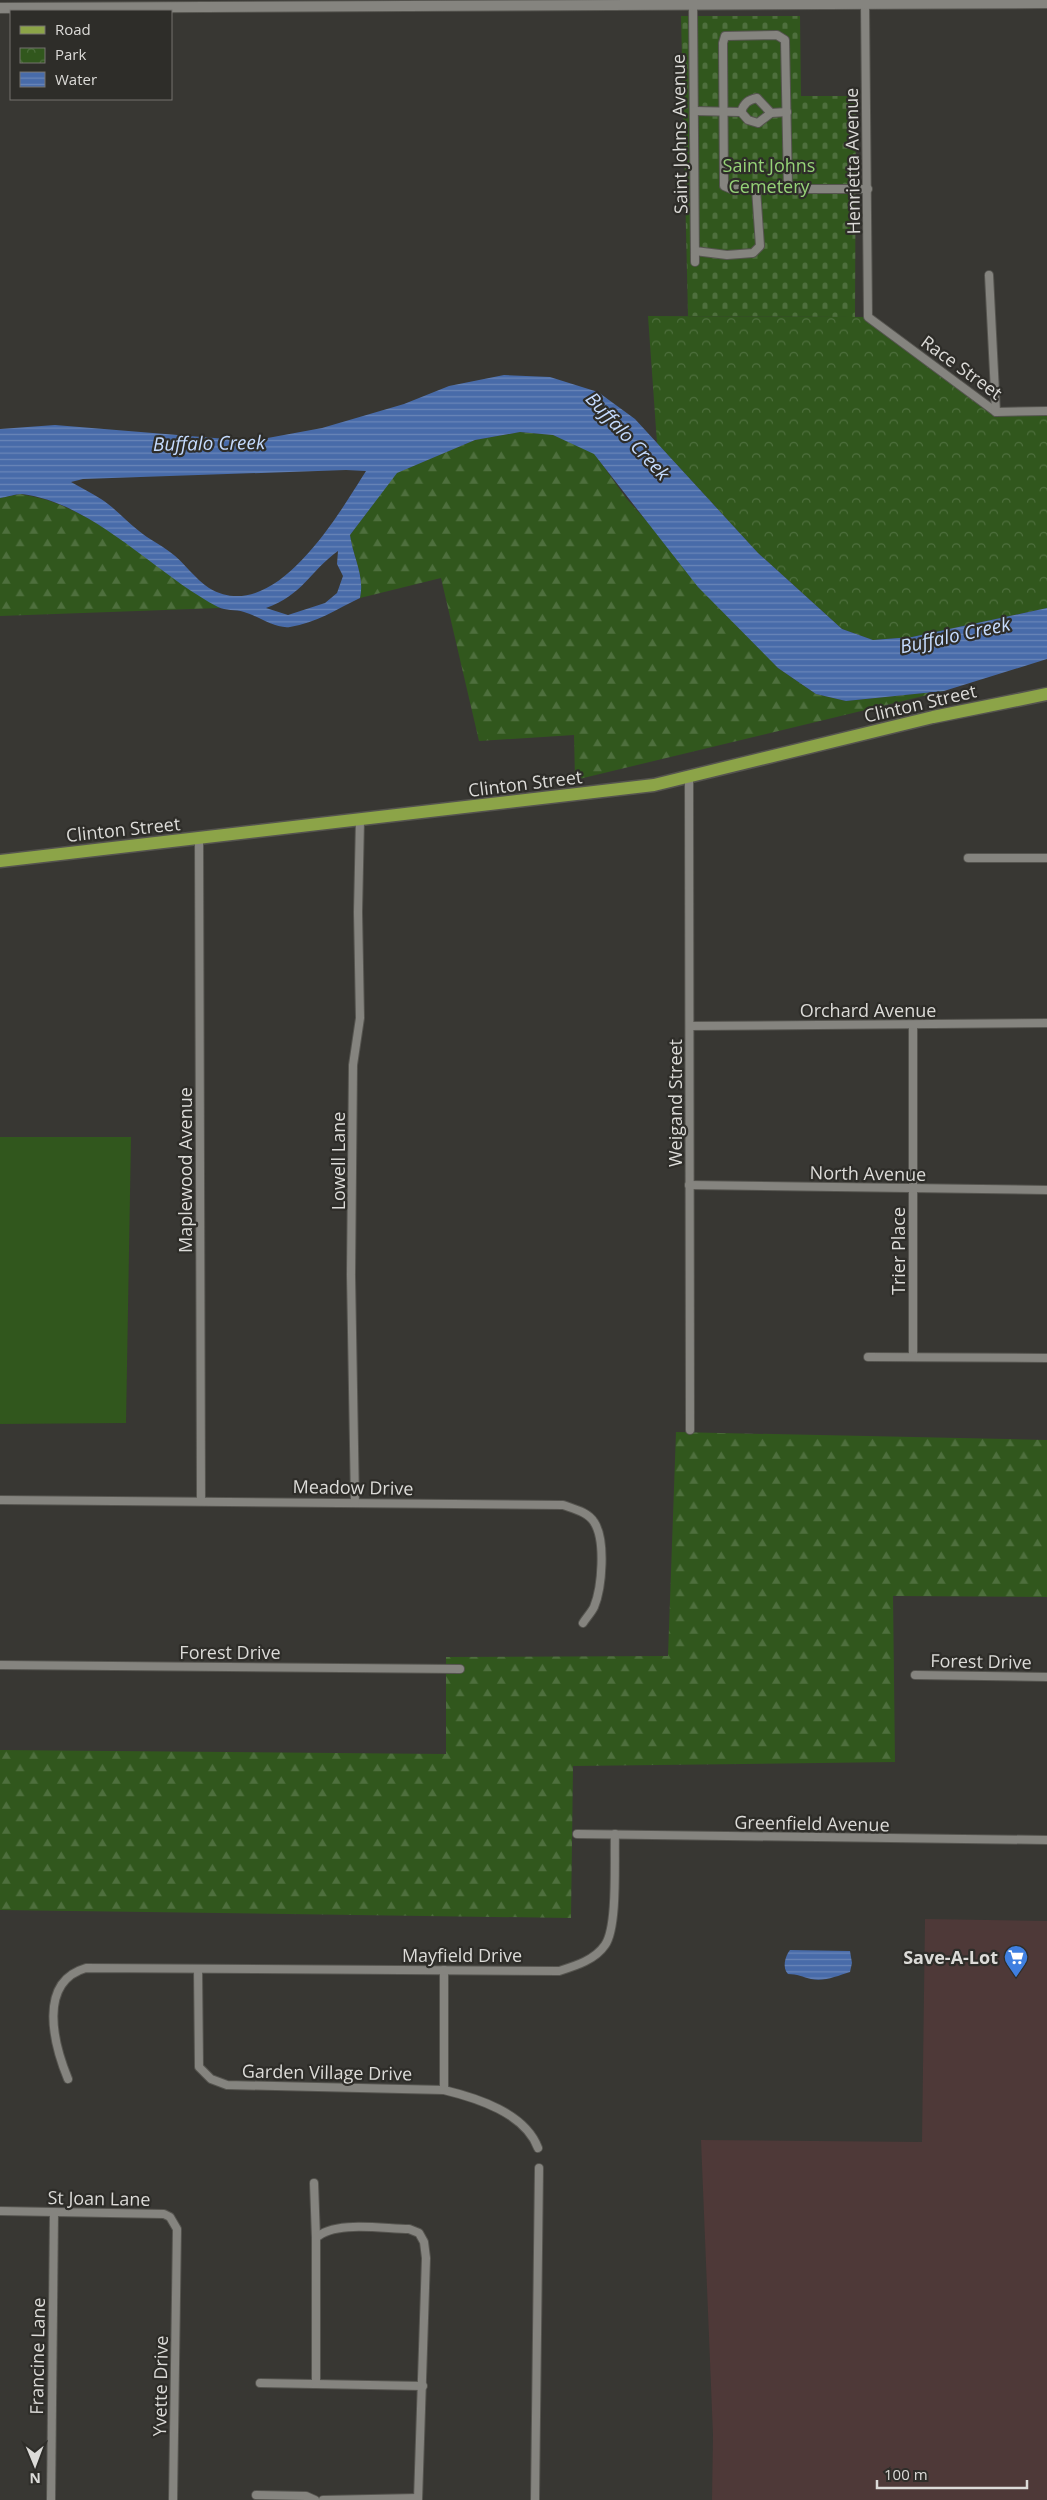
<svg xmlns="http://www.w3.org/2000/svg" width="1047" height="2500" font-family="'Open Sans',sans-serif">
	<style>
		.commercial { fill: #4e3938 }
		.grass { fill: #31571d }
		.forest { fill: url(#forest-firs) }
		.cemetery { fill: url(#cemetery-stones) }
		.park { fill: url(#park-crowns) }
		.water { fill: url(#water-rules); fill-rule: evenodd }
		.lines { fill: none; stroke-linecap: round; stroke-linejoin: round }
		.minor-casing { stroke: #55544f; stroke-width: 10 }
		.tertiary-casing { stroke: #55544f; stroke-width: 12 }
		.primary-casing { stroke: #55544f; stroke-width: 15 }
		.minor { stroke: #85847f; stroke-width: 8 }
		.tertiary { stroke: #85847f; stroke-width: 10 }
		.primary { stroke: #8ca448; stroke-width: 12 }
		.labels { text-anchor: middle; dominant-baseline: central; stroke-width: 4.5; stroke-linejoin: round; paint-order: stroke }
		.street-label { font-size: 18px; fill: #dcdbd8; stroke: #2e2d29 }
		.park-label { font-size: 18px; fill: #95d277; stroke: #2e2d29 }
		.poi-label { font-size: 18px; font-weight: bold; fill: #dcdbd8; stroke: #2e2d29; text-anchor: end }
		.water-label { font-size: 19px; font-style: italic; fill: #c5dbfe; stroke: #2e2d29 }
	</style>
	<defs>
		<pattern id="forest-firs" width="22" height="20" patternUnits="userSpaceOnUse" patternTransform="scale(1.25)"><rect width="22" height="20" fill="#31571d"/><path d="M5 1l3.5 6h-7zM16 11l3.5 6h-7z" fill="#4e6f3d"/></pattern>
		<pattern id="cemetery-stones" width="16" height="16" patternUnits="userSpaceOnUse" patternTransform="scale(1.25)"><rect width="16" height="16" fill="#31571d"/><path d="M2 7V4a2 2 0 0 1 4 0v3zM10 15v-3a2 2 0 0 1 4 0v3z" fill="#4e6f3d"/></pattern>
		<pattern id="park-crowns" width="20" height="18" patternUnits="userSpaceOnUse" patternTransform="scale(1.25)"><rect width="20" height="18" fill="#31571d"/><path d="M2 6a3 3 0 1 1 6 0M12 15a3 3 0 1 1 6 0" fill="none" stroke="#4e6f3d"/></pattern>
		<pattern id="water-rules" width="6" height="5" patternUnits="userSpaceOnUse" patternTransform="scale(1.25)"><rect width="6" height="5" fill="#486ba9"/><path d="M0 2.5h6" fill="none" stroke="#6a86b8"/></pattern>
	</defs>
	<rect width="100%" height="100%" fill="#383733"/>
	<!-- commercial -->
	<polygon class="commercial" points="925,1919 1047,1921 1047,2500 712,2500 713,2435 701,2140 922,2142"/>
	<!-- grass -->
	<polygon class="grass" points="0,1137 131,1137 126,1423 0,1424"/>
	<!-- forest -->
	<g class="forest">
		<path d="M 520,432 L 553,435 L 594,453 L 626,498 L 778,668 L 816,694 L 846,701 L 944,691 L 575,780 L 574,735 L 479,741 L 441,578 L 360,598 C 365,576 353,557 350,535 L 396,473 L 475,440 Z"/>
		<path d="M 20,494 C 36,497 50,500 65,507 C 119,530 169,577 220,608 L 0,616 L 0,498 Z"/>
		<polygon points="676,1432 1047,1440 1047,1597 893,1596 895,1762 573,1766 571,1918 0,1910 0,1750 446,1754 446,1657 668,1656"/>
	</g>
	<!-- cemetery -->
	<polygon class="cemetery" points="681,16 800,16 801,96 856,96 855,317 688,316"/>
	<!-- park -->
	<polygon class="park" points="648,316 868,317 996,412 1047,411 1047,608 912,637 873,640 842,629 758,553 657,443"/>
	<!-- water -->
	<g class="water">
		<path d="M 504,375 L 550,377 L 598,392 L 635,419 L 758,553 L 842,629 L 873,640 L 912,637 L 1047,608 L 1047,659 L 944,691 L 846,701 L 816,694 L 778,668 L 698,587 L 594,454 L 553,435 L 520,432 L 475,440 L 397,473 L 350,535 C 353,557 365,576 360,598 C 337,609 316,623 290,627 C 275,629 258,616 244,612 C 235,609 226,611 218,607 C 155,574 94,503 22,494 C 15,494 7,497 0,498 L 0,429 L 55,425 L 251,441 L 322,428 L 404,404 L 449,386 ZM 346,470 L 366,471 C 338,515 274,627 209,588 C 195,579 184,562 170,552 C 160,544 148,539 139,531 C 126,521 115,508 101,499 C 92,493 81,488 71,482 L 83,479 ZM 338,551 L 337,564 L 343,576 L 337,593 L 325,603 L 288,615 L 266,608 C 302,596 312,569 338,551 Z"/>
		<path d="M 790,1950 L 850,1951 L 852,1963 L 850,1972 C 837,1976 824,1982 811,1979 C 803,1977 797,1974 788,1974 C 782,1968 785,1956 790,1950 Z"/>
	</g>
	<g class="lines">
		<!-- minor casing -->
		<g class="minor-casing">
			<g id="minor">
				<polyline points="865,4 868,317 996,412 1047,411"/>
				<polyline points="693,5 695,262"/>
				<polyline points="694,111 741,112 748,120 758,123 771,113 787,112"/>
				<path d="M 741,112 C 744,103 748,100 757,98 L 771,113"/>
				<polyline points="788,189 785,40 777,35 725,36 723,43 724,186 731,189 868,189"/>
				<polyline points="695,251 727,255 753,253 760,246 756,189"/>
				<polyline points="989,275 996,412"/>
				<polyline points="689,776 690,1430"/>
				<polyline points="199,838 201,1501"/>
				<polyline points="968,858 1047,858"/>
				<polyline points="913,1025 913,1356"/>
				<polyline points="690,1026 1047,1023"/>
				<polyline points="689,1185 1047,1190"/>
				<polyline points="868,1357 1047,1358"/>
				<path d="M 0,1500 L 563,1505 C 574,1509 588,1512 594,1522 C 606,1540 602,1588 594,1607 C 591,1613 586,1618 583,1623"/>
				<polyline points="355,1503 351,1275 353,1065 360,1018 358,912 360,820"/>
				<polyline points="0,1665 460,1669"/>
				<polyline points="915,1675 1047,1677"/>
				<polyline points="577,1834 1047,1840"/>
				<path d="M 198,1969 L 199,2067 L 211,2079 L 227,2085 L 444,2090 C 477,2098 525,2113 538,2148"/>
				<polyline points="444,1970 444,2090"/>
				<path d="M 68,2079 C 54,2045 37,1982 86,1968 L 559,1971 C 575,1966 595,1960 605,1945 C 618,1927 614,1859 615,1834"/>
				<polyline points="314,2183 316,2238"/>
				<polyline points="0,2211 164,2214 170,2217 177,2229 173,2500"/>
				<polyline points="260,2383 423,2386"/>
				<path d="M 316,2384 L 316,2238 C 334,2220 384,2229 409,2229 L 419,2233 L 424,2242 L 426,2258 L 418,2500"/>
				<polyline points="256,2495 306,2496 315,2500"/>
				<polyline points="51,2500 54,2212"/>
				<polyline points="323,2500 418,2498"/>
				<polyline points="535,2500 539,2168"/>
			</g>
		</g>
		<!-- tertiary casing -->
		<g class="tertiary-casing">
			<polyline id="tertiary" points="0,8 1047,3"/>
		</g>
		<!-- primary casing -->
		<g class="primary-casing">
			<polyline id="primary" points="0,861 654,785 933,717 1047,694"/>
		</g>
		<!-- minor -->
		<use href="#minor" class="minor"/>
		<!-- tertiary -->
		<use href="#tertiary" class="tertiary"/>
		<!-- primary -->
		<use href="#primary" class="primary"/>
	</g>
	<!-- icons -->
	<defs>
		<g id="supermarket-pin" transform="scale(1.25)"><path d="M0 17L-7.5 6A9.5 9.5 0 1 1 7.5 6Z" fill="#3f7fe0" stroke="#2e2d29"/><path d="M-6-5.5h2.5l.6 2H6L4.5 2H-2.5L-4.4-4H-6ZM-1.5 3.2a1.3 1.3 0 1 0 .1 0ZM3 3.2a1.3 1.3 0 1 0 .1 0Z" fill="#fff"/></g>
	</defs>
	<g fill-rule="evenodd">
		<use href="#supermarket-pin" x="1016" y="1957"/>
	</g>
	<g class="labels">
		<!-- street labels -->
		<g class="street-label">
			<text transform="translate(679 134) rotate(-91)">Saint Johns Avenue</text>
			<text transform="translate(852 161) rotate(-91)">Henrietta Avenue</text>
			<text transform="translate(962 367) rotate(36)">Race Street</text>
			<text transform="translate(920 703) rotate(-13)">Clinton Street</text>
			<text transform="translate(525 783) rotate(-7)">Clinton Street</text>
			<text transform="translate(123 829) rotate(-6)">Clinton Street</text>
			<text x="868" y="1010">Orchard Avenue</text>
			<text transform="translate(675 1103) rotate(-90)">Weigand Street</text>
			<text transform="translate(338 1161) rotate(-90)">Lowell Lane</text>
			<text transform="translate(185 1170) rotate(-90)">Maplewood Avenue</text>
			<text transform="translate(868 1173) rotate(1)">North Avenue</text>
			<text transform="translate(898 1251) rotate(-90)">Trier Place</text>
			<text transform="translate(353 1487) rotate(1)">Meadow Drive</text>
			<text x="230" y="1652">Forest Drive</text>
			<text transform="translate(981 1661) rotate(1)">Forest Drive</text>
			<text transform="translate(812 1823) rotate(1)">Greenfield Avenue</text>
			<text x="462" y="1955">Mayfield Drive</text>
			<text transform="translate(327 2072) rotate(1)">Garden Village Drive</text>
			<text transform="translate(99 2198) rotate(1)">St Joan Lane</text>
			<text transform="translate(37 2356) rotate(-89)">Francine Lane</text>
			<text transform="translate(160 2386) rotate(-89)">Yvette Drive</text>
		</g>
		<!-- park labels -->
		<g class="park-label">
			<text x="769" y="165">Saint Johns<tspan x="769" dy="21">Cemetery</tspan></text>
		</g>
		<!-- poi labels -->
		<g class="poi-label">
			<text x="998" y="1957">Save-A-Lot</text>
		</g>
		<!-- water labels -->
		<g class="water-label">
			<text transform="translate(628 436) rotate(47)">Buffalo Creek</text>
			<text transform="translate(209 443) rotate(-1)">Buffalo Creek</text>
			<text transform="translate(955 635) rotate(-12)">Buffalo Creek</text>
		</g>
	</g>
	<!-- legend -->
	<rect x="10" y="10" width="162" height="90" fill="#2e2d29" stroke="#74736f"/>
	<rect x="20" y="26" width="25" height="8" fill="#8ca448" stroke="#74736f"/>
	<text x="55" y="35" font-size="15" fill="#dcdbd8">Road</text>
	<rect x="20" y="48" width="25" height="15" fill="url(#park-crowns)" stroke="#74736f"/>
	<text x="55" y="60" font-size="15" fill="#dcdbd8">Park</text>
	<rect x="20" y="72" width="25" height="15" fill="url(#water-rules)" stroke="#74736f"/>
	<text x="55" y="85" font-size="15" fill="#dcdbd8">Water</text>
	<!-- north arrow -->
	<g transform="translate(35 2465) rotate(179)" stroke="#2e2d29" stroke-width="4" paint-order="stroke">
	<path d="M0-4L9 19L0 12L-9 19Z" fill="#dcdbd8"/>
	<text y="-8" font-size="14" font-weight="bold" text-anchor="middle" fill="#dcdbd8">N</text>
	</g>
	<!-- scale -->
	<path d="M877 2480v8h150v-8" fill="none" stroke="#dcdbd8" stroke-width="2.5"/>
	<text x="884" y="2480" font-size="15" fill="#dcdbd8" stroke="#2e2d29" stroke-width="4" paint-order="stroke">100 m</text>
</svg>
